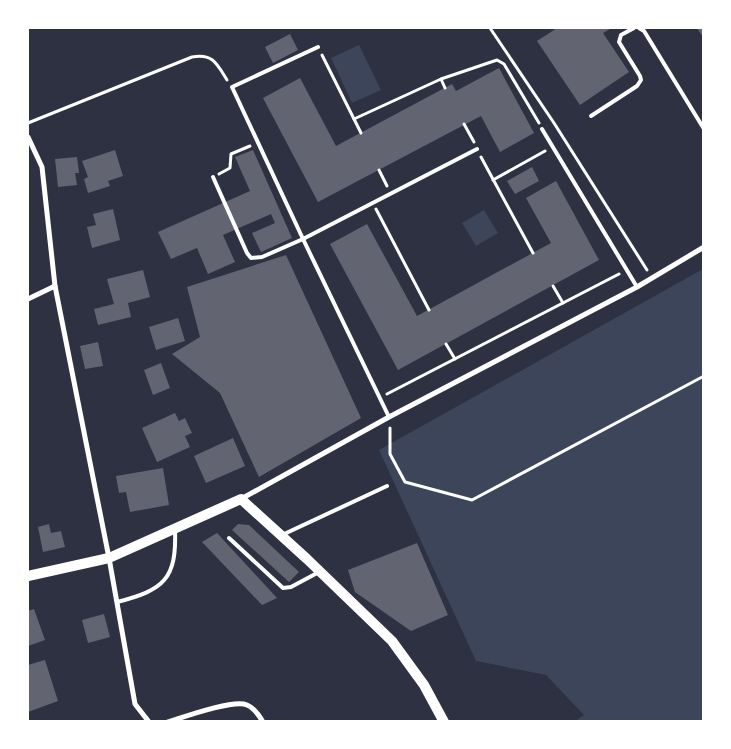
<svg xmlns="http://www.w3.org/2000/svg" width="731" height="749" font-family="'DM Sans',sans-serif">
	<style>
		.green { fill: #3c4559 }
		.building { fill: #626471 }
		.lines { fill: none; stroke-linecap: round; stroke-linejoin: round }
		.path { stroke: #fff; stroke-width: 3 }
		.service { stroke: #fff; stroke-width: 4 }
		.minor { stroke: #fff; stroke-width: 5 }
		.secondary { stroke: #fff; stroke-width: 10 }
	</style>
	<rect width="100%" height="100%" fill="#2d3142"/>
	<!-- green -->
	<g class="green">
		<polygon points="359,45 381,90 352,103 331,58"/>
		<polygon points="484,210 498,233 476,246 462,223"/>
		<polygon points="703,269 703,721 575,721 584,715 546,675 476,661 379,450"/>
	</g>
	<!-- building -->
	<g class="building">
		<polygon points="557,28 612,28 603,33 629,72 580,105 537,41"/>
		<polygon points="699,28 704,28 704,38 698,30"/>
		<polygon points="290,34 298,50 273,63 265,47"/>
		<polygon points="499,68 534,133 500,152 481,116 318,202 263,98 300,78 336,146 452,84 456,91"/>
		<polygon points="115,150 123,176 108,181 110,186 88,193 84,179 88,177 82,161"/>
		<polygon points="253,150 292,238 261,252 252,233 275,223 271,214 223,235 235,262 208,274 197,248 171,259 158,232 250,191 235,157"/>
		<polygon points="77,157 79,173 75,173 77,185 58,187 55,159"/>
		<polygon points="532,167 539,181 515,194 507,181"/>
		<polygon points="556,181 599,260 398,370 330,244 367,224 417,316 551,243 526,198"/>
		<polygon points="113,209 120,240 92,248 87,227 96,225 93,214"/>
		<polygon points="286,255 361,418 259,477 220,393 172,354 200,337 187,287"/>
		<polygon points="143,270 150,297 128,303 131,317 98,325 94,309 114,304 107,279"/>
		<polygon points="178,318 185,341 156,350 149,327"/>
		<polygon points="98,342 103,366 85,369 80,346"/>
		<polygon points="161,363 170,388 153,395 144,370"/>
		<polygon points="175,413 179,421 185,418 192,433 185,436 190,447 157,462 142,428"/>
		<polygon points="233,438 245,466 206,483 194,456"/>
		<polygon points="163,468 169,505 130,512 126,492 119,493 116,476"/>
		<polygon points="49,524 51,533 61,531 65,547 43,552 38,527"/>
		<polygon points="238,524 249,525 299,572 289,582 232,530"/>
		<polygon points="217,533 277,598 262,605 202,542"/>
		<polygon points="417,543 448,615 411,631 355,592 348,570"/>
		<polygon points="34,609 45,640 28,646 28,611"/>
		<polygon points="104,614 110,637 88,643 82,620"/>
		<polygon points="45,660 58,701 28,712 28,665"/>
	</g>
	<g class="lines">
		<!-- path -->
		<g class="path">
			<polyline points="490,28 554,123 647,270"/>
			<polyline points="322,55 361,133"/>
			<polyline points="441,79 445,88"/>
			<polyline points="354,119 441,79 497,60 504,64 539,123"/>
			<path d="M 28,123 L 192,57 C 213,53 217,64 227,80"/>
			<polyline points="464,124 474,142"/>
			<polyline points="481,157 533,253"/>
			<polyline points="379,170 387,186"/>
			<polyline points="219,174 230,168 231,154 250,146"/>
			<polyline points="493,180 545,151"/>
			<polyline points="376,209 429,310"/>
			<polyline points="553,286 563,303"/>
			<polyline points="446,344 455,359"/>
			<polyline points="387,394 619,274"/>
			<polyline points="390,428 390,454 405,482 472,500 704,376"/>
		</g>
		<!-- service -->
		<g class="service">
			<polyline points="639,28 644,31 704,129"/>
			<polyline points="318,47 232,87 303,239 477,149"/>
			<polyline points="591,116 637,86 641,80 640,76 619,42 621,35 634,28"/>
			<polyline points="542,129 637,287"/>
			<polyline points="213,177 247,253 251,258 262,257 303,239 389,417"/>
			<polyline points="282,535 387,486"/>
			<polyline points="229,538 283,588 291,587 319,572"/>
			<path d="M 117,602 C 164,590 177,579 175,529"/>
		</g>
		<!-- minor -->
		<g class="minor">
			<polyline points="28,137 42,167 55,286 109,558 135,704 149,722"/>
			<polyline points="28,299 55,286"/>
			<polyline points="241,499 389,417 637,287 704,247"/>
			<path d="M 168,722 C 184,717 233,699 247,705 C 254,708 259,715 263,722"/>
		</g>
		<!-- secondary -->
		<polyline class="secondary" points="28,576 109,558 241,499 307,559 392,641 424,685 444,722"/>
	</g>
	<!-- border -->
	<rect width="731" height="749" fill="none" stroke="#ffffff" stroke-width="58"/>
</svg>
